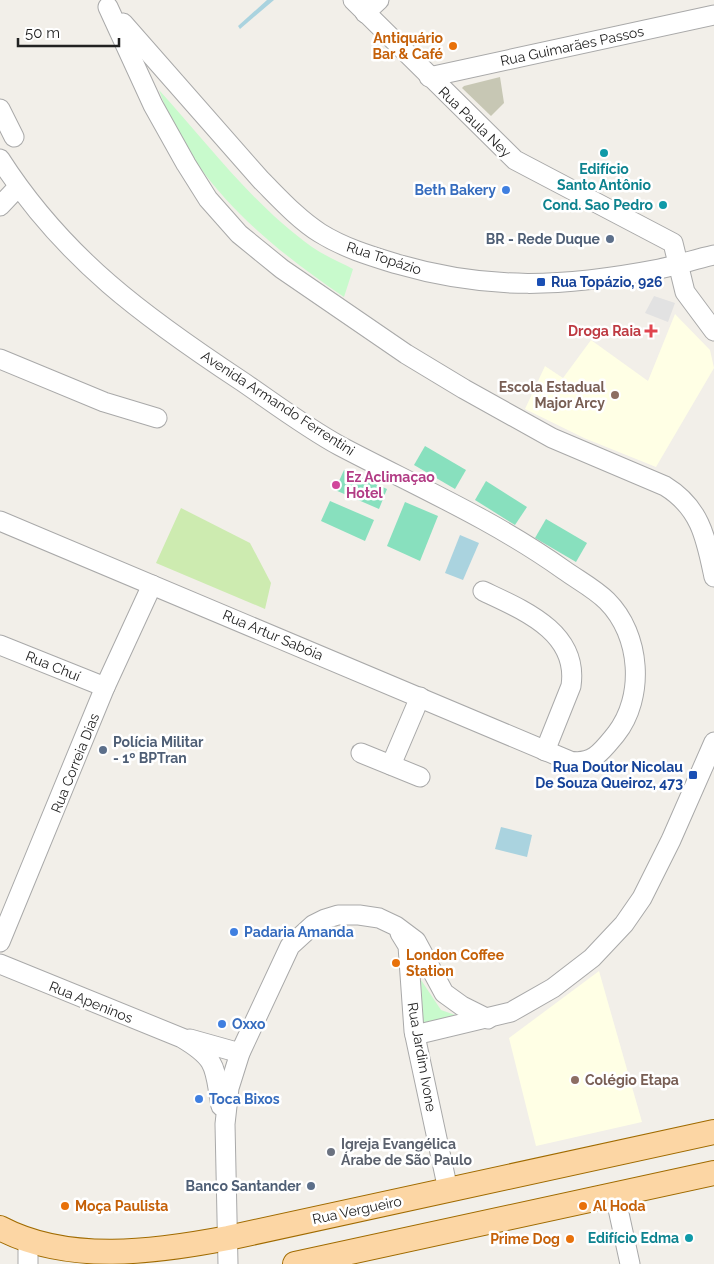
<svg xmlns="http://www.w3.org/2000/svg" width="714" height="1264" font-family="Raleway,sans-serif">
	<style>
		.education { fill: #ffffe5 }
		.construction { fill: #c7c7b4 }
		.grass { fill: #cdebb0 }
		.park { fill: #c8facc }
		.pitch { fill: #88e0be }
		.parking { fill: #e2e2e2 }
		.water { fill: #aad3df }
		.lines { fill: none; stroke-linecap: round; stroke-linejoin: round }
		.minor-casing { stroke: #a9a9a9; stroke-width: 21 }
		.major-casing { stroke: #a06b00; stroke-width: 26 }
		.minor { stroke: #fff; stroke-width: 19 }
		.major { stroke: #fcd6a4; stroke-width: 24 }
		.food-dot { fill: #e8710a; stroke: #fff; stroke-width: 2 }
		.culture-dot { fill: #0f9aa8; stroke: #fff; stroke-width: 2 }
		.shop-dot { fill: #3f7fe0; stroke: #fff; stroke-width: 2 }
		.service-dot { fill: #5c6f8a; stroke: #fff; stroke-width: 2 }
		.transit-dot { fill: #1a4fb4; stroke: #fff; stroke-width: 2 }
		.health-dot { fill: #e0444e; stroke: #fff; stroke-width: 2 }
		.education-dot { fill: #8d6e63; stroke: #fff; stroke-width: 2 }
		.hotel-dot { fill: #d1479c; stroke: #fff; stroke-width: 2 }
		.worship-dot { fill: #6b7280; stroke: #fff; stroke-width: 2 }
		.labels { text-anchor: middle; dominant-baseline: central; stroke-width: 5; stroke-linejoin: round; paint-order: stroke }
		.food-label { font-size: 14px; font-weight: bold; fill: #c56008; stroke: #fff; text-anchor: start }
		.street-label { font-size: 14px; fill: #222; stroke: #fff }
		.culture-label { font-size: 14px; font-weight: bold; fill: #0d838f; stroke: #fff; text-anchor: end }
		.shop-label { font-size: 14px; font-weight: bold; fill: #366cbe; stroke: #fff; text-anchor: start }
		.service-label { font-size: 14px; font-weight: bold; fill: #4e5e75; stroke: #fff; text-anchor: end }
		.transit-label { font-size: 14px; font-weight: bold; fill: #164399; stroke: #fff; text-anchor: start }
		.health-label { font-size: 14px; font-weight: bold; fill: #be3a42; stroke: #fff; text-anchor: end }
		.education-label { font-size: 14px; font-weight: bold; fill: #785e54; stroke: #fff; text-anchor: end }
		.hotel-label { font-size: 14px; font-weight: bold; fill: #b23c85; stroke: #fff; text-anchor: start }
		.worship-label { font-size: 14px; font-weight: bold; fill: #5b616d; stroke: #fff; text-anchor: start }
	</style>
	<rect width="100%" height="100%" fill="#f2efe9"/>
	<!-- education -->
	<g class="education">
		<polygon points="675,314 710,350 714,368 656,467 584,438 525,409 545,366 563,378 591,340 648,381"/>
		<polygon points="599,971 642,1122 536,1146 509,1038"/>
	</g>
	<!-- construction -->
	<polygon class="construction" points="500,77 504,103 491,116 462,88 464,86"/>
	<!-- grass -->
	<polygon class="grass" points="181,508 250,543 271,583 265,609 156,563"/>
	<!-- park -->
	<g class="park">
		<path d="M 159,90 C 208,144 253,205 312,247 C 325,256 340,262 353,269 L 344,297 C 266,244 192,183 159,90 Z"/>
		<polygon points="421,980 441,1010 458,1016 423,1025"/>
	</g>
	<!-- pitch -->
	<g class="pitch">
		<polygon points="425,446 466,470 455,489 414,465"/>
		<polygon points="344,470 387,489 379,509 335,490"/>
		<polygon points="486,481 527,507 515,525 475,500"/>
		<polygon points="330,501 374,520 365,541 321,521"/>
		<polygon points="405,502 438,516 420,561 387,546"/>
		<polygon points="546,519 587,543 576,562 535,538"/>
	</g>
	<!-- parking -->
	<polygon class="parking" points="654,296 675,303 668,322 645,313"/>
	<!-- water -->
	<g class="water">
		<polygon points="267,0 274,0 240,29 238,26"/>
		<polygon points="460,535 479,543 463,580 445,573"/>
		<polygon points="501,827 532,835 527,857 495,849"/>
	</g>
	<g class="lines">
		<!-- minor casing -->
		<g class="minor-casing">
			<g id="minor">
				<polyline points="353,0 515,160 673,243 685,292 714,331"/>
				<path d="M 108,7 L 153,105 L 186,164 L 208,199 L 239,234 L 282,269 L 406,354 L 464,389 L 552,438 L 665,486 C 701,508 706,539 714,577"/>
				<polyline points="365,13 379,0"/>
				<path d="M 123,23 L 261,180 C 280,199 298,219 320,233 C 344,248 371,256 397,264 C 490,291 565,287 659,269 C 678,265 696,259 714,255"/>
				<polyline points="429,77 714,15"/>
				<polyline points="0,109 14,137"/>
				<path d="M 0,159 C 64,259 146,318 243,382 C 275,404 307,428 340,446 C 416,486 494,520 564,570 C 578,580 595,589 607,601 C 641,635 645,697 616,734 C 602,751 593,765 570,761 L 0,521"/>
				<polyline points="0,206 18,187"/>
				<polyline points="0,359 104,402 157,418"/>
				<path d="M 483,591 C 523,610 579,632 571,686 L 545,751"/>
				<polyline points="0,645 105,687"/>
				<polyline points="361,753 420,777"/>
				<polyline points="391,765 420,697"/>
				<polyline points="400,933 408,946 414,1031 448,1190"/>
				<polyline points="0,942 105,687 152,585"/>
				<path d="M 0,964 L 182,1038 C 219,1060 214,1068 221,1106"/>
				<polyline points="415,1035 511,1012 553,988 592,958 624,924 642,898 671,840 714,742"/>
				<polyline points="190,1039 240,1053"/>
				<polyline points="615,1195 630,1264"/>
				<polyline points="28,1264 28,1242"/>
				<polyline points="228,1264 225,1124 229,1088 240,1053 290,946 313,925 325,919 338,915 359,915 379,918 396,926 416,941 444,993 462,1006 488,1019"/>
			</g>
		</g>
		<!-- major casing -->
		<g class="major-casing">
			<g id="major">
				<path d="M 0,1228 C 68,1264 155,1252 228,1238 L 714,1132"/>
				<polyline points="295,1264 714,1173"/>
			</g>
		</g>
		<!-- minor -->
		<use href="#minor" class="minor"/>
		<!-- major -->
		<use href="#major" class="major"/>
	</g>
	<!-- markers -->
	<g class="food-dot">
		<circle cx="453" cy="46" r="5"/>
		<circle cx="396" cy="963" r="5"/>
		<circle cx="65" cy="1206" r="5"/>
		<circle cx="583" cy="1206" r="5"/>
		<circle cx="570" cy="1239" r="5"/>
	</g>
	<g class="culture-dot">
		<circle cx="604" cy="153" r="5"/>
		<circle cx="663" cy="205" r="5"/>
		<circle cx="689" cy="1238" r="5"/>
	</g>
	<g class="shop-dot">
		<circle cx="506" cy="190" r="5"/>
		<circle cx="234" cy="932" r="5"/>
		<circle cx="222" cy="1024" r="5"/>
		<circle cx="199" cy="1099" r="5"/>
	</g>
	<g class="service-dot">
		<circle cx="610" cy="239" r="5"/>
		<circle cx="103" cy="750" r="5"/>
		<circle cx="311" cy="1186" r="5"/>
	</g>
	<g class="transit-dot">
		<rect x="536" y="277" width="10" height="10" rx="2.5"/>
		<rect x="688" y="770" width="10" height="10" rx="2.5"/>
	</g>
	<path class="health-dot" d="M648.5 323.5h5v5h5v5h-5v5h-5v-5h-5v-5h5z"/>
	<g class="education-dot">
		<circle cx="615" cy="395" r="5"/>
		<circle cx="575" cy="1080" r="5"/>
	</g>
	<circle class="hotel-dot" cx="336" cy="485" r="5"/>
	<circle class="worship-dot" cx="331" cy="1152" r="5"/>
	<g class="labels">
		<!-- food labels -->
		<g class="food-label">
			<text x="443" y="38" text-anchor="end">Antiquário<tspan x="443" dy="16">Bar &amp; Café</tspan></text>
			<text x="406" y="955">London Coffee<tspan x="406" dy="16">Station</tspan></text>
			<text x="75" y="1206">Moça Paulista</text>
			<text x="593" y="1206">Al Hoda</text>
			<text x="560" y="1239" text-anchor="end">Prime Dog</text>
		</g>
		<!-- street labels -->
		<g class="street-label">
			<text transform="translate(572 46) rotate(-12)">Rua Guimarães Passos</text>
			<text transform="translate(475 122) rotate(44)">Rua Paula Ney</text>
			<text transform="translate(384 258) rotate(18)">Rua Topázio</text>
			<text transform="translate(278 403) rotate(33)">Avenida Armando Ferrentini</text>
			<text transform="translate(273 635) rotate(23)">Rua Artur Sabóia</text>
			<text transform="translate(53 666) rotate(22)">Rua Chuí</text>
			<text transform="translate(75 763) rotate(-68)">Rua Correia Dias</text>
			<text transform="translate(91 1002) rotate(22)">Rua Apeninos</text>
			<text transform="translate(422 1057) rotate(80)">Rua Jardim Ivone</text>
			<text transform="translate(357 1210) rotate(-12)">Rua Vergueiro</text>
		</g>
		<!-- culture labels -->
		<g class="culture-label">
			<text x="604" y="169" text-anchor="middle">Edifício<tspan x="604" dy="16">Santo Antônio</tspan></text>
			<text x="653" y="205">Cond. Sao Pedro</text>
			<text x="679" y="1238">Edifício Edma</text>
		</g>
		<!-- shop labels -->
		<g class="shop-label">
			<text x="496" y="190" text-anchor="end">Beth Bakery</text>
			<text x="244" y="932">Padaria Amanda</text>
			<text x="232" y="1024">Oxxo</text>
			<text x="209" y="1099">Toca Bixos</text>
		</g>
		<!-- service labels -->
		<g class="service-label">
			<text x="600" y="239">BR - Rede Duque</text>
			<text x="113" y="742" text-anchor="start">Polícia Militar<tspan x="113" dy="16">- 1º BPTran</tspan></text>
			<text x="301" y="1186">Banco Santander</text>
		</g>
		<!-- transit labels -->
		<g class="transit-label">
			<text x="551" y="282">Rua Topázio, 926</text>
			<text x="683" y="767" text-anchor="end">Rua Doutor Nicolau<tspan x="683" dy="16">De Souza Queiroz, 473</tspan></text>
		</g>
		<!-- health labels -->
		<g class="health-label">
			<text x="641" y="331">Droga Raia</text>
		</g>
		<!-- education labels -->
		<g class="education-label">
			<text x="605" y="387">Escola Estadual<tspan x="605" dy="16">Major Arcy</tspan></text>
			<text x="585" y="1080" text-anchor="start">Colégio Etapa</text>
		</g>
		<!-- hotel labels -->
		<g class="hotel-label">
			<text x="346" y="477">Ez Aclimaçao<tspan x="346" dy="16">Hotel</tspan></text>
		</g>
		<!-- worship labels -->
		<g class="worship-label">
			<text x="341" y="1144">Igreja Evangélica<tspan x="341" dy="16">Árabe de São Paulo</tspan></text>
		</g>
	</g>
	<!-- scale -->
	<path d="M18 38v8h101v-8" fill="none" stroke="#222222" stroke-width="2.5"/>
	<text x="25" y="38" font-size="15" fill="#222222" stroke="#ffffff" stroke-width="4" paint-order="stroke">50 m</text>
</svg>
